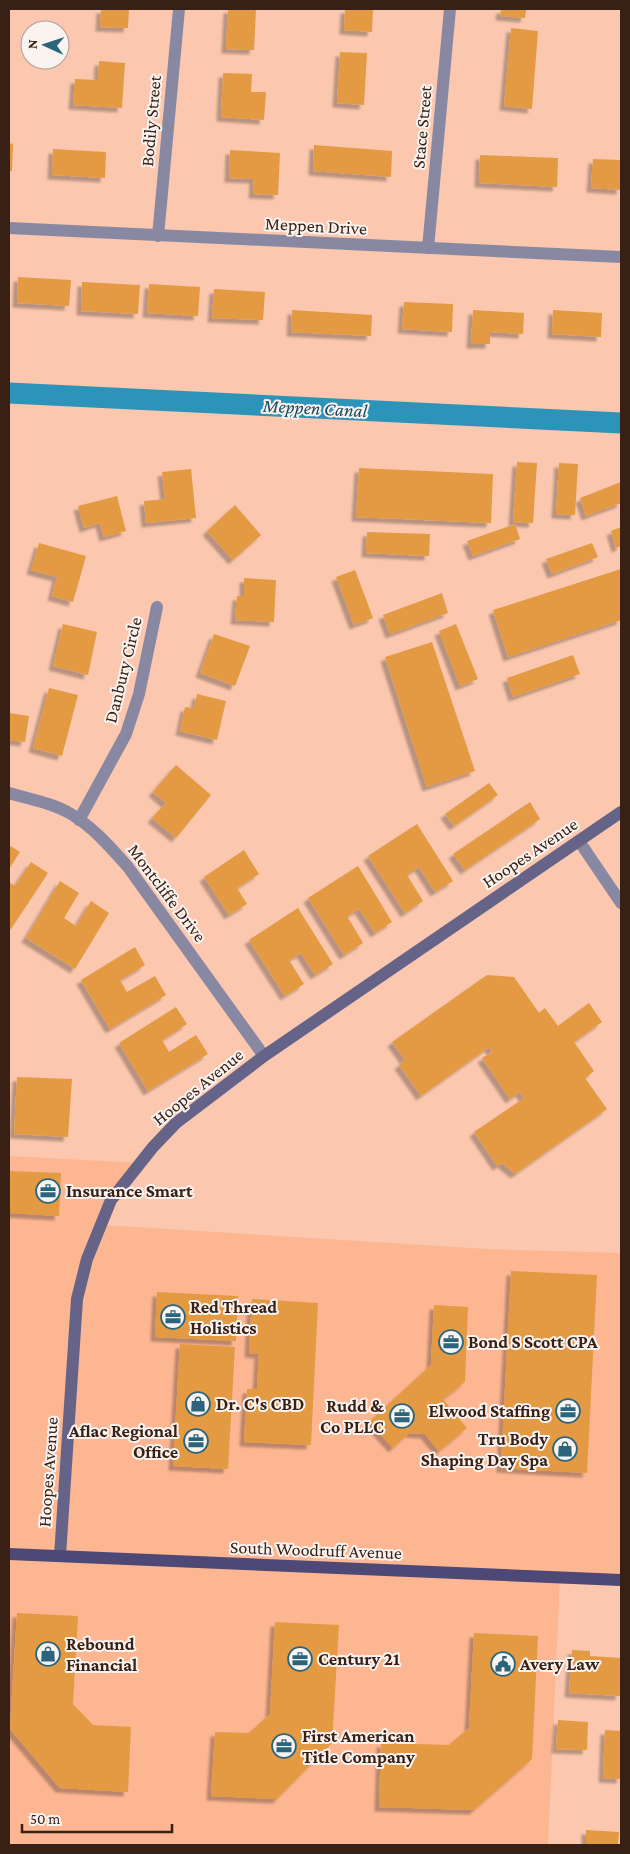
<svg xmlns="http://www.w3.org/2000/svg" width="630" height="1854" font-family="'Crimson Pro',serif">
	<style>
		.built { fill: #fdb692 }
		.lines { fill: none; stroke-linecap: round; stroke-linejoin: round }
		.canal { stroke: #2c93b9; stroke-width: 21 }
		.building { fill: #e39a43; filter: url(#shadow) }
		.street { stroke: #8988a2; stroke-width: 12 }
		.secondary { stroke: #666388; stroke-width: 12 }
		.primary { stroke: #4d4875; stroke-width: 12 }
		.labels { text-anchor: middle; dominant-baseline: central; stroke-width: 4; stroke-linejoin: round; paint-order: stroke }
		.street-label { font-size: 18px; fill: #382014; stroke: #faf3f0 }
		.poi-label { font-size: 18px; font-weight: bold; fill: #382014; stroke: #faf3f0; text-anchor: start }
		.water-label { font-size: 19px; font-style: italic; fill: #144b60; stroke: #faf3f0 }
	</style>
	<defs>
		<filter id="shadow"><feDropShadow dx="-4.5" dy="4.5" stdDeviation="1" flood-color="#0004"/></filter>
	</defs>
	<rect width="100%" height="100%" fill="#fbc7ae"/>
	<!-- built -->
	<polygon class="built" points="9,1156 141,1163 102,1225 487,1249 621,1253 621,1580 560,1578 548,1845 9,1845"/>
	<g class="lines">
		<!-- canal -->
		<polyline class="canal" points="9,393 621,423"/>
	</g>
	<!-- building -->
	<g class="building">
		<polygon points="101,9 129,9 128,28 100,27"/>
		<polygon points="228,9 256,9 254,50 226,49"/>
		<polygon points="345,9 373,9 372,32 344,30"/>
		<polygon points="501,9 526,9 525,18 500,16"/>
		<polygon points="511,28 538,31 532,109 504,106"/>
		<polygon points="340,52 367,53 364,105 337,103"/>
		<polygon points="99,61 125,63 122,108 73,105 75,79 98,80"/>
		<polygon points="223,73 252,74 251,92 266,92 264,120 221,117"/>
		<polygon points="9,143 13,144 12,171 9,171"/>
		<polygon points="314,145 392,151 391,177 313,171"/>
		<polygon points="53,149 106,152 105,178 52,175"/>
		<polygon points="230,150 280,153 278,195 253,194 254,179 229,178"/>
		<polygon points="480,155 558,158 557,187 479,183"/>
		<polygon points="593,159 621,160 621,190 591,188"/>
		<polygon points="18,277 71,280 69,306 17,303"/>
		<polygon points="82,282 140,285 138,314 81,311"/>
		<polygon points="149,284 200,287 198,316 147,313"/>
		<polygon points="214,289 265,292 263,320 212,318"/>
		<polygon points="404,302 453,304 452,332 402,329"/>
		<polygon points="292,310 372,315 371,336 291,332"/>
		<polygon points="473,310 524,313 523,334 490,332 490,344 471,344"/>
		<polygon points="553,310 602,313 601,337 552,334"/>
		<polygon points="517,462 537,463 533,523 513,522"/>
		<polygon points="559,463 578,464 575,515 556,514"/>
		<polygon points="359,468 493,474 491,523 356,517"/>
		<polygon points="191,469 196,518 146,523 144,501 165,499 162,472"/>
		<polygon points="621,482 621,503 586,516 580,498"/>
		<polygon points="117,496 126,531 104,537 100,523 84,528 78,506"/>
		<polygon points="235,505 261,535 233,560 207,531"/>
		<polygon points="515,524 520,539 473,556 467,541"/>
		<polygon points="621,527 621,546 616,548 611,531"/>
		<polygon points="367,532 430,534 429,556 366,553"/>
		<polygon points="39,543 86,556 73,602 52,596 57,577 31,570"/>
		<polygon points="592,543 598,557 552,574 546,559"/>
		<polygon points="621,569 621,620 508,657 493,610"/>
		<polygon points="355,570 373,618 354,625 336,577"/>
		<polygon points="244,578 276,580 274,622 235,620 237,596 244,596"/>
		<polygon points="442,593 448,613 390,634 383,615"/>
		<polygon points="63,624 97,632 88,675 53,666"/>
		<polygon points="456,624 478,679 460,686 439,631"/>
		<polygon points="214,634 250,646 235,686 200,673"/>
		<polygon points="432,642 475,771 427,787 385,657"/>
		<polygon points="573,655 580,674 513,697 507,678"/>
		<polygon points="49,688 78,695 62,756 33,748"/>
		<polygon points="197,694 226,701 217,740 180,731 185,707 194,708"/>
		<polygon points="9,713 29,716 25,742 9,740"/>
		<polygon points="176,765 211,795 176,838 152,818 166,803 153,792"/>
		<polygon points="489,783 498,795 454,826 445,814"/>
		<polygon points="530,802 540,819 465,870 453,854"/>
		<polygon points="417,824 453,881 435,892 419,867 407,875 423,901 405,913 368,856"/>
		<polygon points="9,845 20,852 9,869"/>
		<polygon points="244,850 259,874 237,888 247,904 229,915 204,877"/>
		<polygon points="31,862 48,873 11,929 9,928 9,882 15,886"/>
		<polygon points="358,866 392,922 375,933 359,909 347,916 363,943 344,955 308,898"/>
		<polygon points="60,881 79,893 64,918 76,926 91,901 109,913 75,969 26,938"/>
		<polygon points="298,908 333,964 315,975 301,953 289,960 304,984 285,996 249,940"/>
		<polygon points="135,947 145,965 120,980 127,992 155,976 166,995 110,1029 81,980"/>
		<polygon points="487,975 514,977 539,1013 545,1008 558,1026 589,1003 602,1022 574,1042 594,1071 585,1078 607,1109 515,1174 502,1163 497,1166 474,1132 524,1098 520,1092 510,1099 482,1058 492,1052 489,1047 421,1096 399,1065 405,1060 392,1042"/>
		<polygon points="176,1007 187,1024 162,1040 169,1052 196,1035 208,1054 148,1091 119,1043"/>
		<polygon points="17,1077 72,1079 68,1137 14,1134"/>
		<polygon points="9,1171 61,1173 59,1216 9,1213"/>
		<polygon points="511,1271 597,1275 587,1473 501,1468"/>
		<polygon points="157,1292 238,1296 236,1341 155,1337"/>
		<polygon points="252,1299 318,1303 311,1445 244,1442 247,1389 257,1389 259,1354 249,1353"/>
		<polygon points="434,1305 468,1307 465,1382 443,1399 467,1428 439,1451 425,1434 409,1433 393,1448 369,1422 431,1365"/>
		<polygon points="180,1344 235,1347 228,1469 173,1466"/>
		<polygon points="17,1613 78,1616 73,1704 93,1725 131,1727 128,1792 60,1788 10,1729"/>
		<polygon points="275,1622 339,1625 332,1743 277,1799 211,1796 215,1732 249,1733 270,1714"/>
		<polygon points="474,1633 538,1636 532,1759 474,1810 379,1807 381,1743 449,1745 469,1728"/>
		<polygon points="572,1650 590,1651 590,1656 621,1658 620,1696 569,1693"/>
		<polygon points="558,1720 588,1722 587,1750 556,1749"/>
		<polygon points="605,1730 621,1731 621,1779 603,1778"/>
		<polygon points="586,1830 619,1832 618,1845 586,1845"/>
	</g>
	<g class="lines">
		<!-- street -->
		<g class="street">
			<polyline points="9,228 621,257"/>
			<polyline points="158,236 179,9"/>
			<polyline points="428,248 450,9"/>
			<path d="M 9,793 C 29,799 53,803 71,814 C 93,827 111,848 128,867 L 264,1056"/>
			<polyline points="79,820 126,734 139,694 157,607"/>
			<polyline points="579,841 621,903"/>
		</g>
		<!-- secondary -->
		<polyline class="secondary" points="60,1556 77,1299 87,1259 111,1200 153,1147 176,1123 264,1056 621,812"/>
		<!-- primary -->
		<polyline class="primary" points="9,1554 621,1580"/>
	</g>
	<!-- icons -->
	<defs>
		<g id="office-ring" transform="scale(1.25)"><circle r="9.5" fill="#faf3f0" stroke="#2a657d" stroke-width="1.5"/><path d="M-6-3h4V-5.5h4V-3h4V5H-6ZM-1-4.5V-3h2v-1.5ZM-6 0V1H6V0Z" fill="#2a657d"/></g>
		<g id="shop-ring" transform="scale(1.25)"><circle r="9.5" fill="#faf3f0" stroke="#2a657d" stroke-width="1.5"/><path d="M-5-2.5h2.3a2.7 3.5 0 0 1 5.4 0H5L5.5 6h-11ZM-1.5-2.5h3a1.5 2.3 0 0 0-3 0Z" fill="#2a657d"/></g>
		<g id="civic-ring" transform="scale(1.25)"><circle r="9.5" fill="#faf3f0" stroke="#2a657d" stroke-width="1.5"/><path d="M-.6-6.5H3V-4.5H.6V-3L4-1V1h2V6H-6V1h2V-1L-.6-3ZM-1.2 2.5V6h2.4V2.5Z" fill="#2a657d"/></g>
	</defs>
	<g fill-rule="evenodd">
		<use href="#office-ring" x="48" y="1191"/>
		<use href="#office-ring" x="173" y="1317"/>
		<use href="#office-ring" x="451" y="1342"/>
		<use href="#shop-ring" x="198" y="1404"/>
		<use href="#office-ring" x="568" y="1411"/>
		<use href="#office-ring" x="402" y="1416"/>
		<use href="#office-ring" x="196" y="1441"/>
		<use href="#shop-ring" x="565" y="1449"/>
		<use href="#shop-ring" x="48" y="1654"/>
		<use href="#office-ring" x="300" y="1659"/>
		<use href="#civic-ring" x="503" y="1664"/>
		<use href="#office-ring" x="284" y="1746"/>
	</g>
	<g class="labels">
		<!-- street labels -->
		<g class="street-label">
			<text transform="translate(151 121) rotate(-85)">Bodily Street</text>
			<text transform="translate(422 127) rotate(-85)">Stace Street</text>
			<text transform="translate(316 226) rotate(3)">Meppen Drive</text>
			<text transform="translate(123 670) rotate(-76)">Danbury Circle</text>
			<text transform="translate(530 853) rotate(-34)">Hoopes Avenue</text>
			<text transform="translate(167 893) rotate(53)">Montcliffe Drive</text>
			<text transform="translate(198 1087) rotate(-39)">Hoopes Avenue</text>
			<text transform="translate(48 1472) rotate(-86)">Hoopes Avenue</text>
			<text transform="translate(316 1550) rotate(2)">South Woodruff Avenue</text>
		</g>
		<!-- poi labels -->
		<g class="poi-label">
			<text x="66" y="1191">Insurance Smart</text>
			<text x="190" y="1307">Red Thread<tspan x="190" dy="21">Holistics</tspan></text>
			<text x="468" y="1342">Bond S Scott CPA</text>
			<text x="216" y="1404">Dr. C's CBD</text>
			<text x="384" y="1406" text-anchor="end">Rudd &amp;<tspan x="384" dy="21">Co PLLC</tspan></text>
			<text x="550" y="1411" text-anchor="end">Elwood Staffing</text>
			<text x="178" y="1431" text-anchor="end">Aflac Regional<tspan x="178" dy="21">Office</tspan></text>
			<text x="548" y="1439" text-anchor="end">Tru Body<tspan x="548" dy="21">Shaping Day Spa</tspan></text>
			<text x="66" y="1644">Rebound<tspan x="66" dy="21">Financial</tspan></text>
			<text x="318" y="1659">Century 21</text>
			<text x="520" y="1664">Avery Law</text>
			<text x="302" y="1736">First American<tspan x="302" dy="21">Title Company</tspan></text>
		</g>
		<!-- water labels -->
		<g class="water-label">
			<text transform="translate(315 408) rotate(3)">Meppen Canal</text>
		</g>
	</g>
	<!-- border -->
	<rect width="630" height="1854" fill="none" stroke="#382014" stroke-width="20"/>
	<!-- north arrow -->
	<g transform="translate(45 45) rotate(273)"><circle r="24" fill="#faf3f0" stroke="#ac9f98"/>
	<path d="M0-4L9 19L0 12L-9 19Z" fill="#2a657d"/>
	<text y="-8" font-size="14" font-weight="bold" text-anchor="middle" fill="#382014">N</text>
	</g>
	<!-- scale -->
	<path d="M22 1824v8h150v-8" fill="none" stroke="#382014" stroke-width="2.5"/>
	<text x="30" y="1824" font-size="15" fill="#382014" stroke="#faf3f0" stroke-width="4" paint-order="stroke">50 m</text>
</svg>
